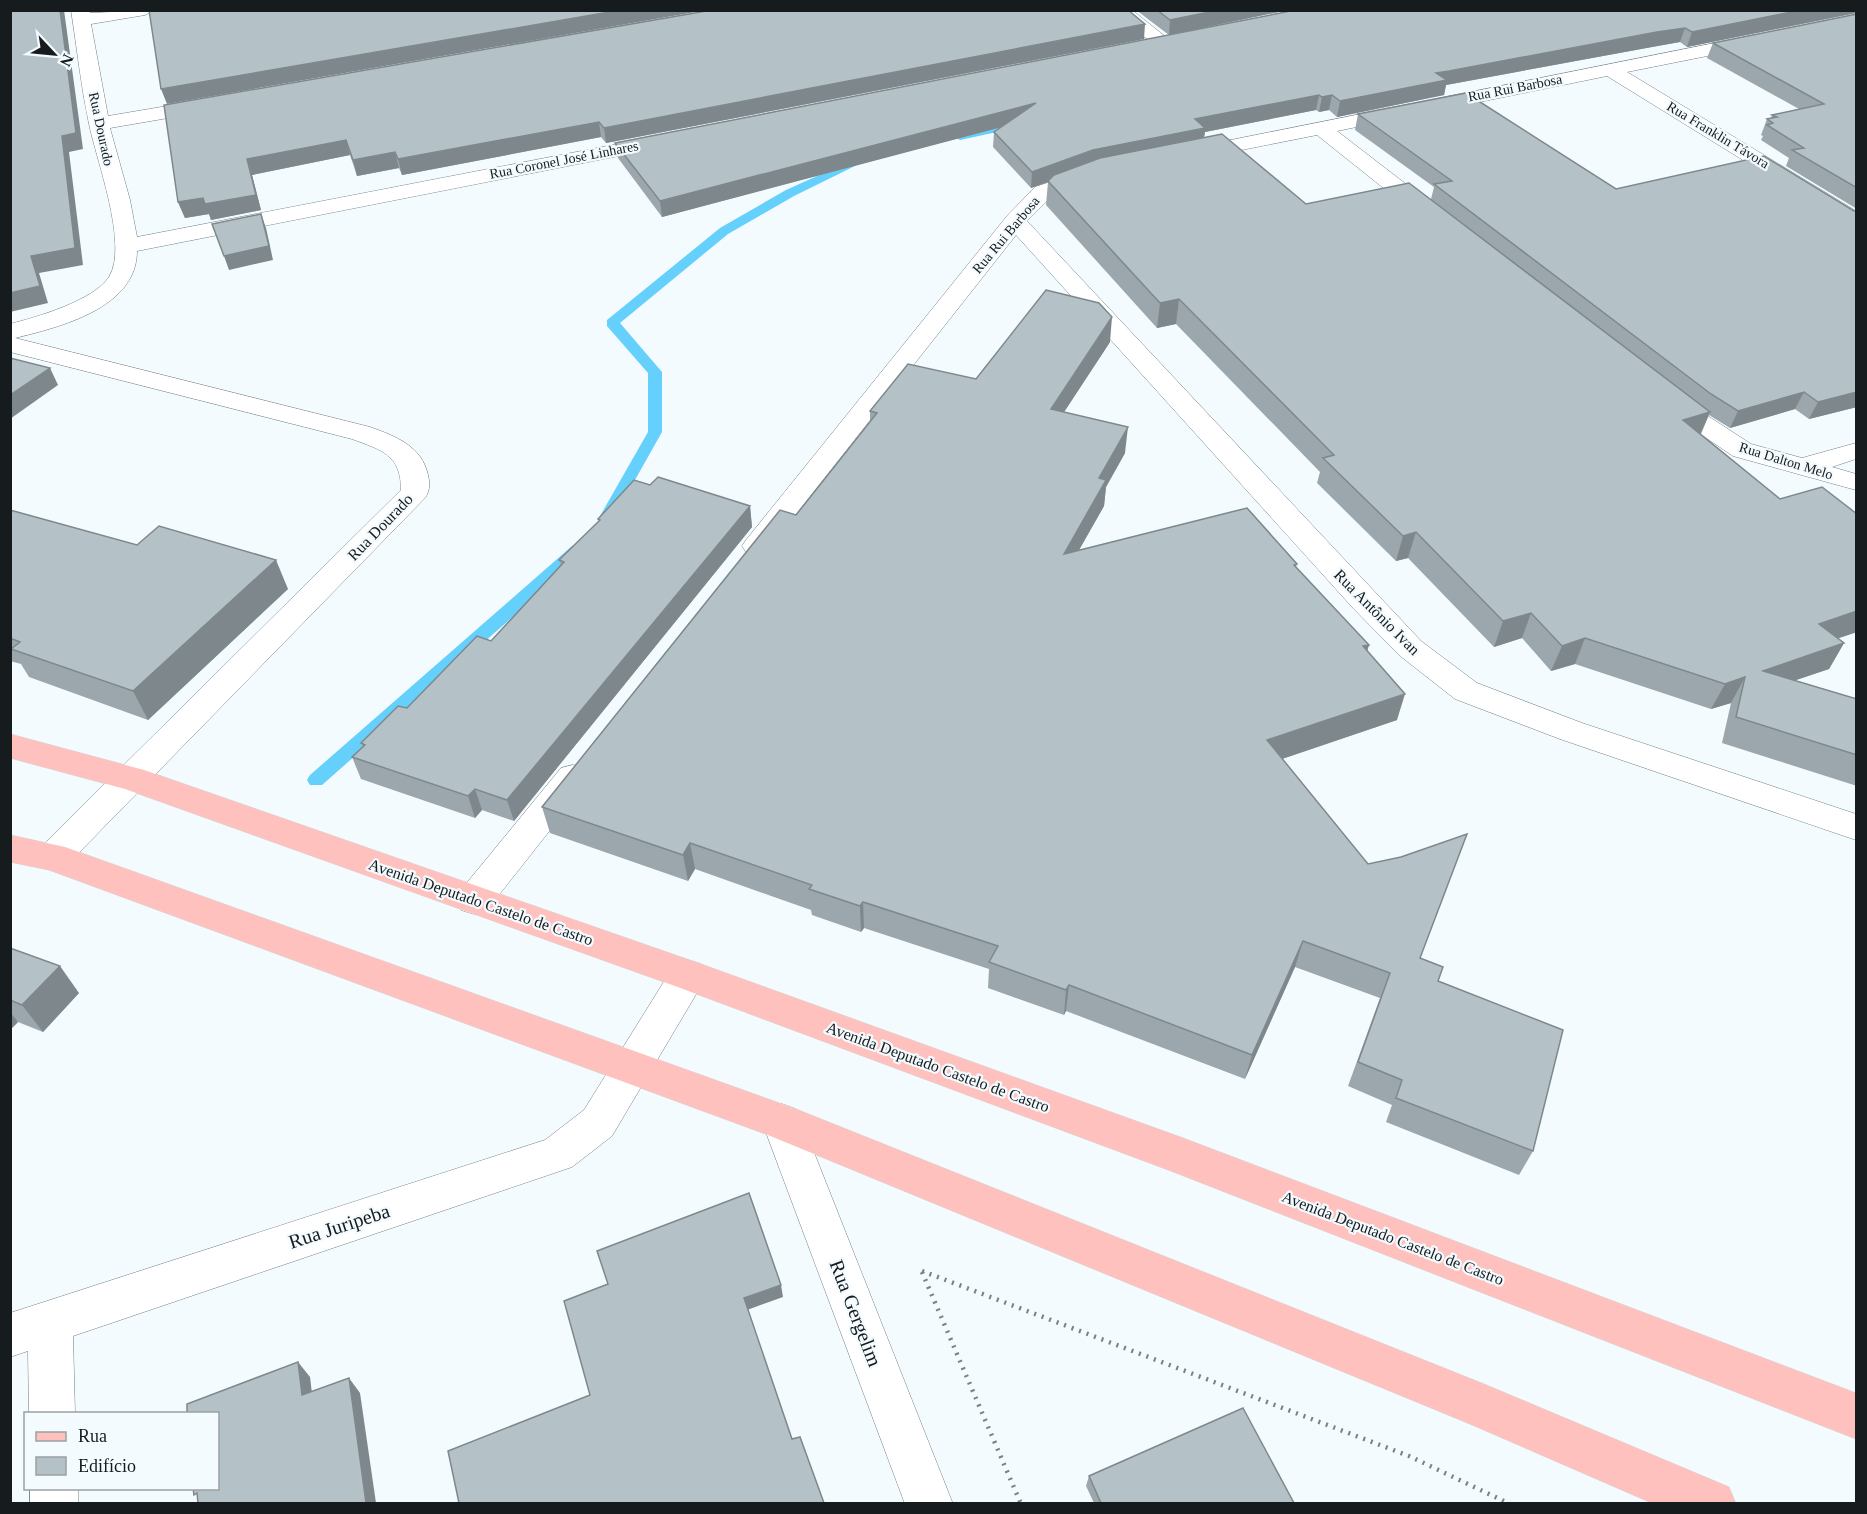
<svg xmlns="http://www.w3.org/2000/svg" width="1867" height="1514" font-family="Georgia,serif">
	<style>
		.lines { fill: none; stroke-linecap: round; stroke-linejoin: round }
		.stream { fill: #64d0fb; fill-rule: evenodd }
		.minor-casing { stroke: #738085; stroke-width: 1 }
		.major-casing { stroke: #d5d6d6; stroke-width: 1 }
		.path { stroke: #7a8083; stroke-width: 4.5; stroke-dasharray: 2 6; stroke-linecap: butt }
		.minor { fill: #fff; fill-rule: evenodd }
		.major { fill: #fec1be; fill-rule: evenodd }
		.wall { fill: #9ba7ac }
		.shaded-wall { fill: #7e888c }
		.building { fill: #b4c2c8; stroke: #7e888c; stroke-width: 1.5 }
		.labels { text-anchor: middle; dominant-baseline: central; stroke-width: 4.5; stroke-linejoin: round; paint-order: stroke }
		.far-street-label { font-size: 14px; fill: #161b1d; stroke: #f3fbff }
		.street-label { font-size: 16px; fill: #161b1d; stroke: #f3fbff }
		.near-street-label { font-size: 20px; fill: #161b1d; stroke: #f3fbff }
	</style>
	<rect width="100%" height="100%" fill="#f3fbff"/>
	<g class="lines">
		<!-- stream -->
		<g class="stream">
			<polygon points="1021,121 1025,122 1025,126 960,140 954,137"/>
			<polygon points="857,158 863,161 861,163 794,196 728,234 620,323 662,372 662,432 613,519 603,519 600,516 648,432 648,373 607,326 607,320 720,228 786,190"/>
			<polygon points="578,545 584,546 586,550 584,554 322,785 310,785 307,780 310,775 572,546"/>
		</g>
		<!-- minor casing -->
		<g class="minor-casing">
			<g id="minor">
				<path d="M 71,10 L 89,10 L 90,13 L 154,10 L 145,15 L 91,24 L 108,116 L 209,99 L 216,101 L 219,105 L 216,109 L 209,111 L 110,128 L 130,200 L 137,237 L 659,136 L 666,138 L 669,142 L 666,146 L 659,148 L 137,251 C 137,308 60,327 15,338 L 370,427 C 395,436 422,446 428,475 C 430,483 430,491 425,498 L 65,867 L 53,871 L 41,867 L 35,857 L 41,847 L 401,490 C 401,454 381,450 352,439 L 10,352 L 10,324 C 37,317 93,301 109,277 C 129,245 96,159 89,124 C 81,87 77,48 71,10 Z"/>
				<polygon points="1111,10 1132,10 1172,42 1170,46 1156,46"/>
				<polygon points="1755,35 1764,41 1762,45 1627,72 1856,211 1856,227 1848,225 1607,76 1337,131 1437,208 1440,213 1437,218 1421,218 1317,135 1191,160 1184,158 1181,154 1184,150 1191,148"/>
				<polygon points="1090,169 1098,170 1101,175 1098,180 1051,197 1027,221 1421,641 1477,683 1582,723 1856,814 1856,840 1560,739 1455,699 1399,655 1353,608 1016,235 766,552 756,555 746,552 742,546 746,540 1007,216 1035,187"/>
				<polygon points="1668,393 1677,396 1751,444 1802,458 1856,443 1856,459 1832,467 1856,474 1856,490 1733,456 1659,406 1655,401 1659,396"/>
				<polygon points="573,765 585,768 590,777 585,786 487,910 474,914 461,910 456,900 461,890 561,768"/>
				<polygon points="688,960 701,964 707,975 701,986 612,1136 572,1167 73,1336 75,1414 29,1414 28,1351 10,1357 10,1313 545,1140 584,1110 675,964"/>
				<polygon points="782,1104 796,1109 802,1122 953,1504 905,1504 762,1122 768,1109"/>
				<rect x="30" y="1488" width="48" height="16"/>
			</g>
		</g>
		<!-- major casing -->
		<g class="major-casing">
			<g id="major">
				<polygon points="10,734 144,770 701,964 1183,1138 1856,1393 1856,1439 1171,1171 675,986 125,789 10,758"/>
				<polygon points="10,835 65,847 796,1109 1484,1384 1729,1487 1736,1504 1654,1504 1470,1424 768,1135 49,870 10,862"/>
			</g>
		</g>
		<!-- path -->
		<g class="path">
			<polyline points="922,1271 1409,1456 1510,1504"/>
			<polyline points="922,1272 1021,1504"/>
		</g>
		<!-- minor -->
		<use href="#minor" class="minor"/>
		<!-- major -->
		<use href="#major" class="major"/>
	</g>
	<!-- wall -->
	<g class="wall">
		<polygon points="1136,10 1288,10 1169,35"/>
		<polygon points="1296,10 1857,10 1857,14 1856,13 1687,47 1680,42 1652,47 1446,85 1444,95 1337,117 1329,110 1319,112 1316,110 1205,132 1204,137 1306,204 1431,199 1434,187 1355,130 1358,114 1616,189 1857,211 1857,407 1809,419 1795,409 1730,428 1709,415 1701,434 1780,499 1857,514 1857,632 1838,638 1844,643 1829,669 1795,680 1857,699 1857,786 1722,743 1731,703 1711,709 1575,664 1551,671 1522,638 1494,647 1408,558 1396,561 1317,483 1320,472 1176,324 1157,328 1046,205 1048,182 1031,188 993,147 994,132 1000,127 662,217 618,158 615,143"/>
		<polygon points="1857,14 1857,209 1786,166 1789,158 1761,140 1763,136 1761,135 1767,119 1771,118 1772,115 1799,109 1707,58 1713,43"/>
		<polygon points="1144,39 606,143 601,137 402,175 399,168 357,176 350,155 252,175 261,210 211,220 209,214 185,218 178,202 164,105"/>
		<polygon points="1110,342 1064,412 1125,453 1106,487 1104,506 1079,550 1297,564 1296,567 1369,645 1367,651 1397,720 1282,759 1420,958 1438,981 1533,1151 1519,1175 1386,1122 1392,1105 1348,1086 1380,998 1295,967 1245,1079 1066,1011 1064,1015 988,988 989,969 864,928 861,932 812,915 811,910 695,869 688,881 550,833 542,807 796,515 870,422 870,411 976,379"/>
		<polygon points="650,485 750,506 752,527 514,821 482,810 475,818 361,779 352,757 363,747 361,743 407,708 491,641 561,566 559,560 599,522 598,519"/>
		<polygon points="10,510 288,589 148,720 29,677 21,664 10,661"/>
		<polygon points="10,948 79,993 43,1032 18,1022 10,1030"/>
		<polygon points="1089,1476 1294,1503 1094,1503 1086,1486"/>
	</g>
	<!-- shaded-wall -->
	<g class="shaded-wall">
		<polygon points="60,10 64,10 83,149 69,152 83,265 39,273 48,303 10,312 10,293 31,256 62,136"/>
		<polygon points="621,10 707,10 167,104 161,89"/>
		<polygon points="1219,10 1288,10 1169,35 1170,20"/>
		<polygon points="1801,10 1857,11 1856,13 1687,47 1692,32"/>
		<polygon points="1145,24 1144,39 606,143 604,128"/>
		<polygon points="1685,28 1680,42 1652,47 1446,85 1444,95 1337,117 1340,101 1436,73 1657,32"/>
		<polygon points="1319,95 1316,110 1205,132 1203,143 1092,166 1031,188 1032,172 1093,150 1195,119"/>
		<polygon points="1332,95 1329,110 1319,112 1322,97"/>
		<polygon points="1036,103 1036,118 662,217 660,201"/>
		<polygon points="599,122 601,137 402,175 398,159"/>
		<polygon points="346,140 350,155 252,175 261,210 211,220 209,214 185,218 178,202 247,159"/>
		<polygon points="395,152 399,168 357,176 353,160"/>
		<polygon points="261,214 266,228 273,260 229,270 224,256"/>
		<polygon points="1179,299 1176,324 1157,328 1160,303"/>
		<polygon points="1112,317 1110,342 1049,435 1051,409"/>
		<polygon points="50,368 58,385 10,419 10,395"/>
		<polygon points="1804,392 1795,409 1730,428 1738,411"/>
		<polygon points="1857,392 1857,407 1809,419 1818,402"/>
		<polygon points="1710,412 1699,437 1683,420"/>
		<polygon points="1128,427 1125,453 1106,487 1104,506 1062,580 1064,554 1099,478"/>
		<polygon points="750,506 752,527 514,821 507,800"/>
		<polygon points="1416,532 1408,558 1396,561 1403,536"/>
		<polygon points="276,560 288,589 148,720 133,691"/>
		<polygon points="1857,611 1857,632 1804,650 1819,624"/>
		<polygon points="1531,613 1522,638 1494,647 1503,621"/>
		<polygon points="1585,638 1575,664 1551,671 1562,646"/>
		<polygon points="1844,643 1829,669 1749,696 1763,671"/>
		<polygon points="1369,645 1361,671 1363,646"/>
		<polygon points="1745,677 1731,703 1711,709 1725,684"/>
		<polygon points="1405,694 1397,720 1261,766 1267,740"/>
		<polygon points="475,789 482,810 475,818 468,796"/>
		<polygon points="690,843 695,869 688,881 683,855"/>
		<polygon points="863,902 864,928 861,932 860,906"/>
		<polygon points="1303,941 1295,967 1245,1079 1252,1055"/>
		<polygon points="60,966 79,993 43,1032 22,1005"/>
		<polygon points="1069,985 1066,1011 1064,1015 1066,990"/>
		<polygon points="10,1012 18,1022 10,1030"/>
		<polygon points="781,1285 783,1297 747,1310 744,1298"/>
		<polygon points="298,1362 310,1377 314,1410 302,1395"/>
		<polygon points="349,1378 360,1393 376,1503 366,1503"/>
	</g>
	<!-- building -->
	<g class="building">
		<polygon points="10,10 60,10 76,133 62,136 75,248 31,256 40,286 10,293"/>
		<polygon points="149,10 621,10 161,89"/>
		<polygon points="712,10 1128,10 1145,24 604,128 599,122 398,159 395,152 353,160 346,140 247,159 256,195 205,204 203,198 178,202 164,105"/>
		<polygon points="1157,10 1219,10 1170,20"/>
		<polygon points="1296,10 1801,10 1692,32 1685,28 1657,32 1449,71 1436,73 1447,80 1340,101 1332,95 1322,97 1319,95 1195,119 1205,128 1093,150 1032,172 994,132 1036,103 660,201 615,143"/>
		<polygon points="1857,14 1857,188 1792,150 1804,148 1767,125 1773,123 1767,119 1777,117 1772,115 1824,104 1713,43"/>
		<polygon points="1466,93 1616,189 1764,156 1854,211 1857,211 1857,392 1818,402 1804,392 1738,411 1711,394 1434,184 1452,181 1358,114"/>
		<polygon points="1222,134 1306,204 1409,183 1710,412 1683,420 1780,499 1822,487 1857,514 1857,611 1819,624 1844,643 1763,671 1857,699 1857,755 1736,717 1745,677 1725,684 1585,638 1562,646 1531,613 1503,621 1416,532 1403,536 1323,458 1334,455 1179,299 1160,303 1048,181 1054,175 1100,158"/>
		<polygon points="261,214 269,246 224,256 212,224"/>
		<polygon points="1046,290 1099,303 1112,317 1051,409 1128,427 1099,478 1106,480 1064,554 1247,508 1297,564 1294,565 1369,645 1363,646 1405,694 1267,740 1368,864 1401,857 1467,834 1420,958 1443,967 1438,981 1563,1030 1533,1151 1396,1098 1402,1080 1358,1062 1390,973 1303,941 1252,1055 1069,985 1066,990 989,962 998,946 863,902 860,906 809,889 812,885 690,843 683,855 542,807 780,510 796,515 877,413 870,411 908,364 976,379"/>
		<polygon points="10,358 50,368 10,395"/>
		<polygon points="658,477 750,506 507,800 475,789 468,796 352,757 365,745 361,743 398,706 407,708 477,636 491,641 564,562 559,560 600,520 598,519 634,480 650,485"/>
		<polygon points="10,510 137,545 159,526 276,560 133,691 11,649 20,642 10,638"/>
		<polygon points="10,948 60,966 22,1005 10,1000"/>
		<polygon points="749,1193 781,1285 744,1298 792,1439 800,1437 824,1503 459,1503 448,1451 590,1395 564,1301 608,1284 597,1251"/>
		<polygon points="298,1362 302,1395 349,1378 366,1503 198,1503 197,1493 194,1495 193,1488 218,1488 218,1413 187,1413 187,1404"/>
		<polygon points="1243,1408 1294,1503 1101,1503 1089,1476"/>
	</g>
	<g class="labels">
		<!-- far-street labels -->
		<g class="far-street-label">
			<text transform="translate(1515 88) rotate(-11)">Rua Rui Barbosa</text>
			<text transform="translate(101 129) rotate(78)">Rua Dourado</text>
			<text transform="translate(1718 135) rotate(31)">Rua Franklin Távora</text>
			<text transform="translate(564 160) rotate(-11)">Rua Coronel José Linhares</text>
			<text transform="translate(1006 235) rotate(-50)">Rua Rui Barbosa</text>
			<text transform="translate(1786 461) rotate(17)">Rua Dalton Melo</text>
		</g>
		<!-- street labels -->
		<g class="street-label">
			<text transform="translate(380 527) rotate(-46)">Rua Dourado</text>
			<text transform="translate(1377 612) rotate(45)">Rua Antônio Ivan</text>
			<text transform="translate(481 902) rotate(19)">Avenida Deputado Castelo de Castro</text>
			<text transform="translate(938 1067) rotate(20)">Avenida Deputado Castelo de Castro</text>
			<text transform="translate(1393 1238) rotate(21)">Avenida Deputado Castelo de Castro</text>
		</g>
		<!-- near-street labels -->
		<g class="near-street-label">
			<text transform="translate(339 1226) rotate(-18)">Rua Juripeba</text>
			<text transform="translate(856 1313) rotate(69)">Rua Gergelim</text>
		</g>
	</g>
	<!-- border -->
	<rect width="1867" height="1514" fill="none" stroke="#161b1d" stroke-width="24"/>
	<!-- legend -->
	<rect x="24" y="1412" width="195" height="78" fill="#f3fbff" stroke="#9ba1a5" stroke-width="1.5"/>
	<rect x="36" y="1432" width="30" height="9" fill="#fec1be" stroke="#9ba1a5" stroke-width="1.5"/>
	<text x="78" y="1442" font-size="18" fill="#161b1d">Rua</text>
	<rect x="36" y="1457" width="30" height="18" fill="#b4c2c8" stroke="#9ba1a5" stroke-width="1.5"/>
	<text x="78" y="1472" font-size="18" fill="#161b1d">Edifício</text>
	<!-- north arrow -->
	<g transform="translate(54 54) rotate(116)" stroke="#f3fbff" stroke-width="4.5" paint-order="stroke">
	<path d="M0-4.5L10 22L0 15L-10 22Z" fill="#161b1d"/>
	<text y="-9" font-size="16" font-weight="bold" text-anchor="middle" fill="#161b1d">N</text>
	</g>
</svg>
